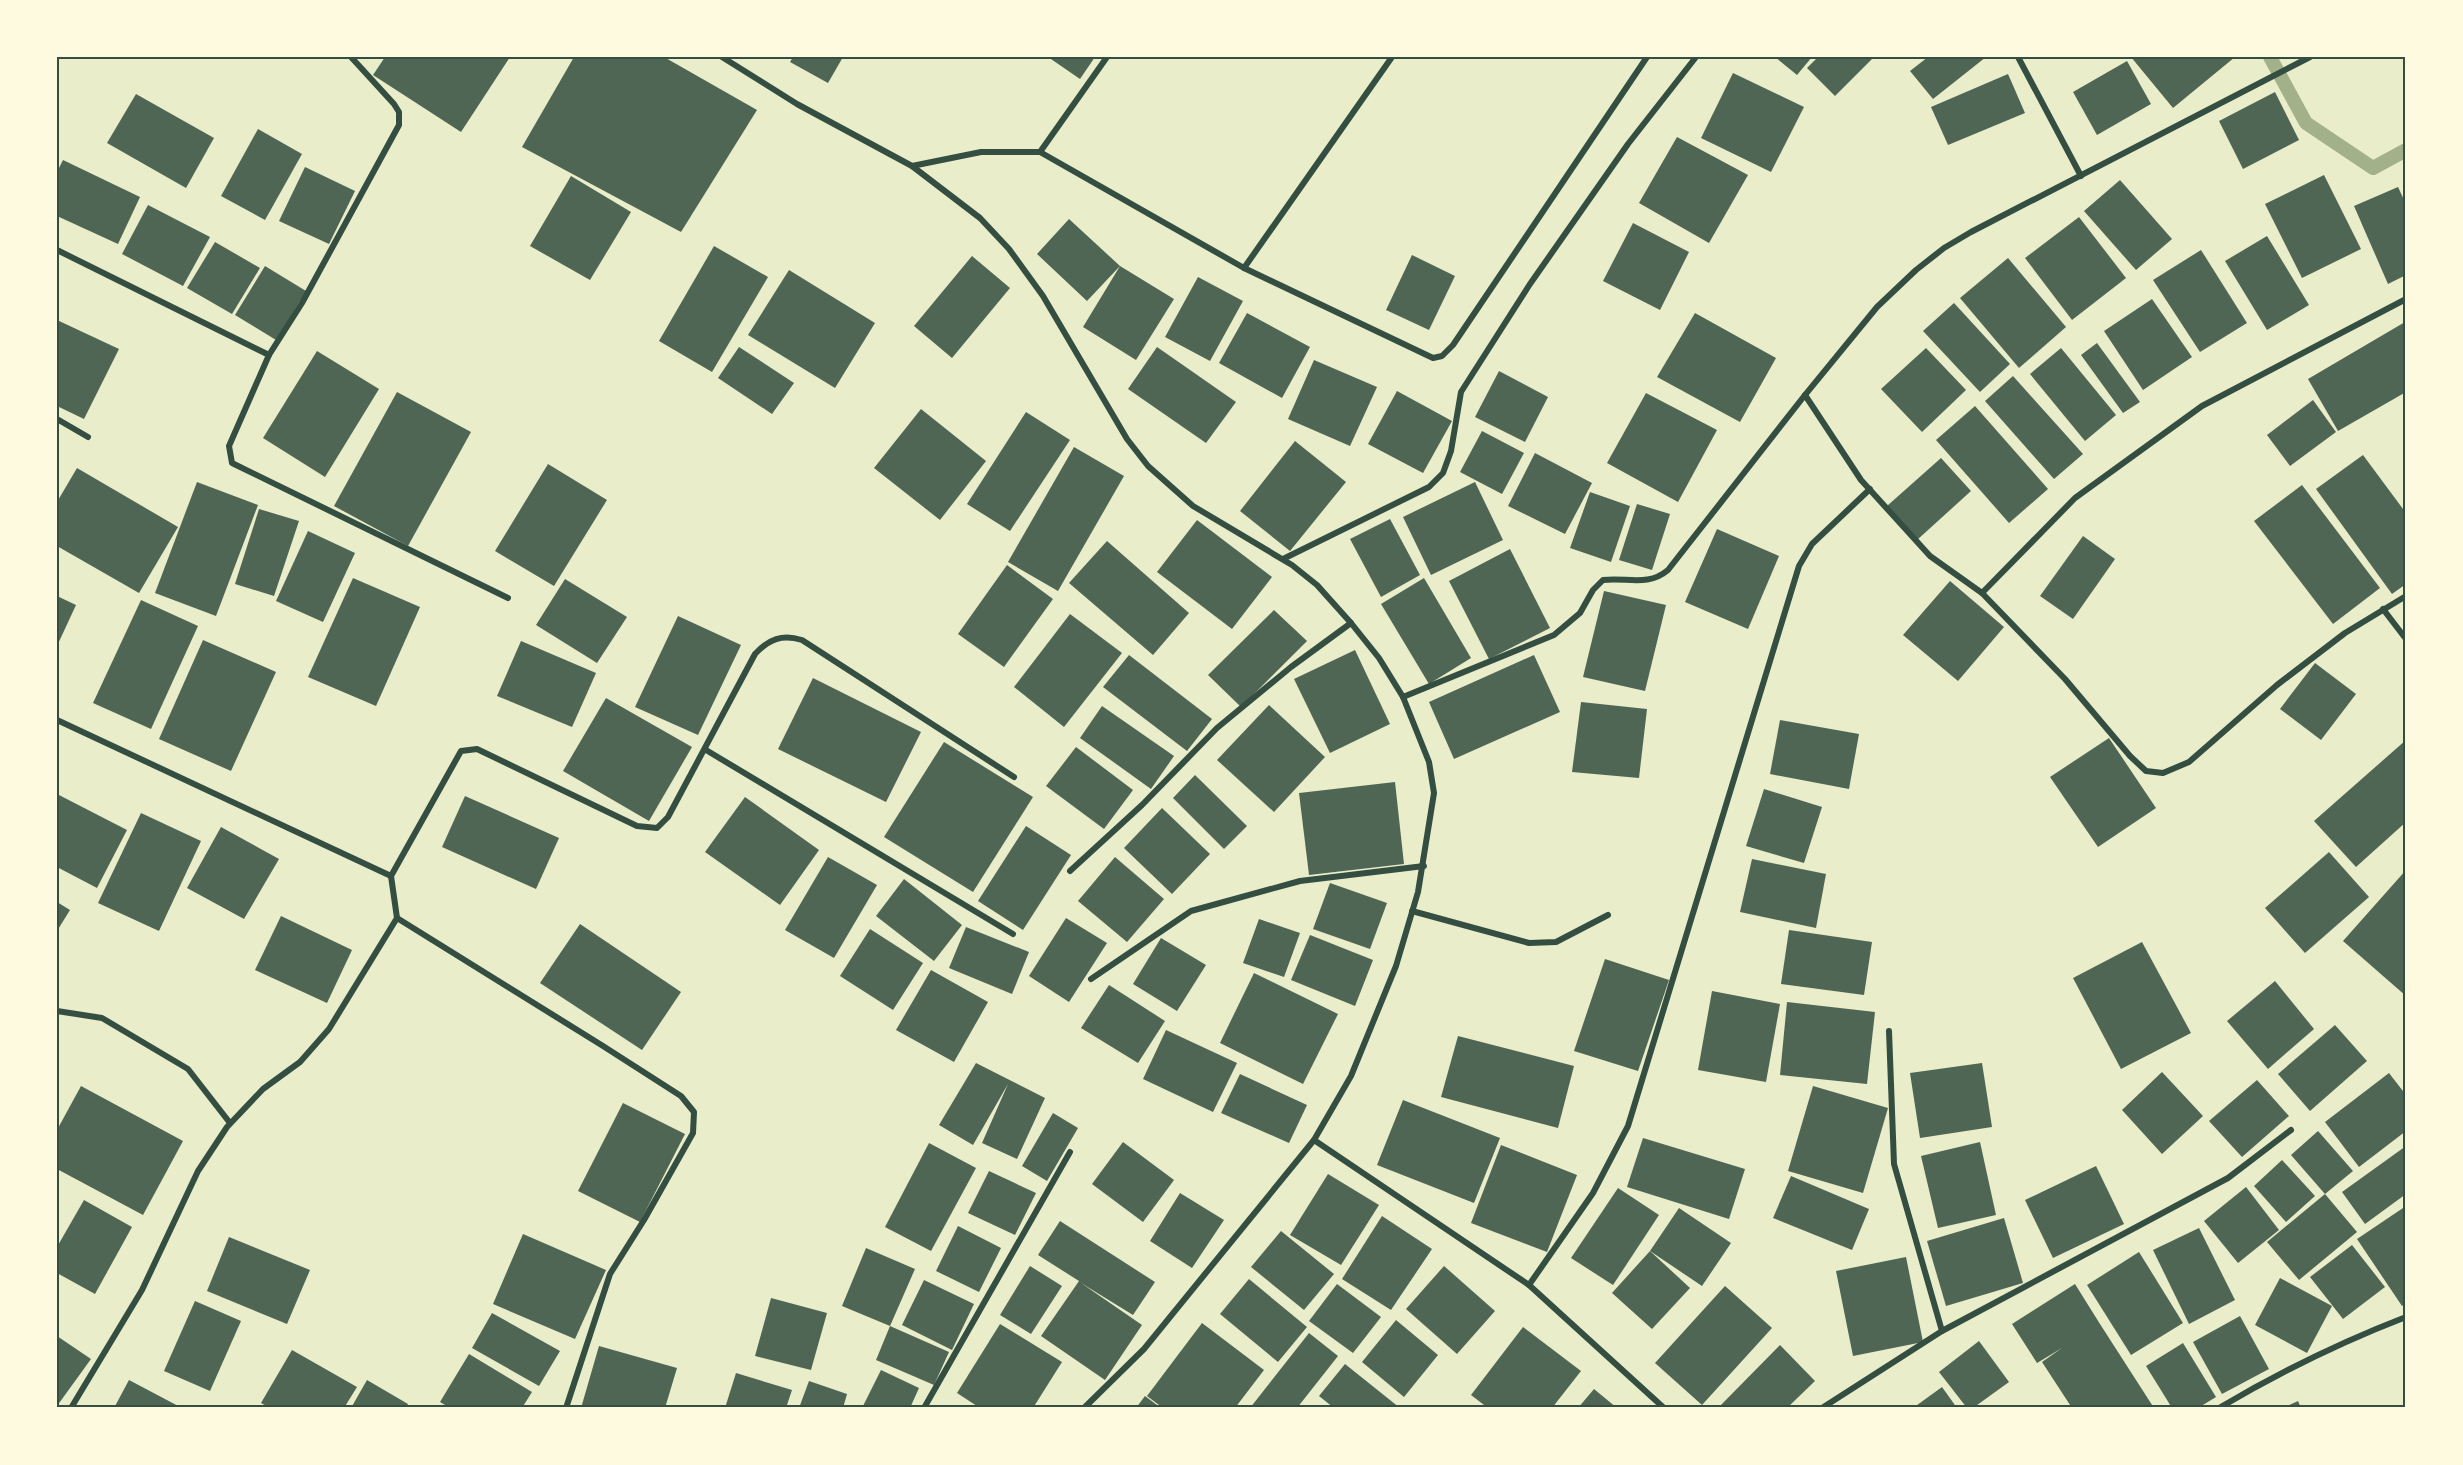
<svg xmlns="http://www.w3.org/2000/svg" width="2463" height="1465" font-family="Jost,sans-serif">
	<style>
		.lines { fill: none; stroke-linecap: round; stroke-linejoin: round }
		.stream { stroke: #a3b18a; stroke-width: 14 }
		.building { fill: #4f6655 }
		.minor { stroke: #344e41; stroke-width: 6 }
		.neatline { fill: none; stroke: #344e41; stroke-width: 2 }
	</style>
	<rect width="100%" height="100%" fill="#e9edc9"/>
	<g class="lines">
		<!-- stream -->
		<polyline class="stream" points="2270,57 2306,123 2373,168 2406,150"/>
	</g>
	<!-- building -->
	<g class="building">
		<polygon points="385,57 510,57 461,132 373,75"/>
		<polygon points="574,57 664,57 757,110 681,232 522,147"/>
		<polygon points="793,57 843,57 828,83 790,62"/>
		<polygon points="1048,57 1095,57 1080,79"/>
		<polygon points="1775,57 1812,57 1797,75"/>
		<polygon points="1818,57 1874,57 1835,96 1807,68"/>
		<polygon points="1928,57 1986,57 1933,99 1910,71"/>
		<polygon points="2131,57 2235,57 2173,108"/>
		<polygon points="2127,61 2151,104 2097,135 2073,92"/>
		<polygon points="1733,73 1804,107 1771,172 1701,138"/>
		<polygon points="2008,74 2025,113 1948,145 1931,107"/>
		<polygon points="2275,92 2299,140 2243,169 2219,121"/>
		<polygon points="136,94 214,138 186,188 107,143"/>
		<polygon points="258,129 302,154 265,220 221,196"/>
		<polygon points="1677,137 1748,175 1709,243 1639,203"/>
		<polygon points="63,160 140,197 118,244 57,216 57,172"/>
		<polygon points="305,167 355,191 329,244 279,221"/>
		<polygon points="2324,175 2361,249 2302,278 2265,204"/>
		<polygon points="571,176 631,212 590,280 530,246"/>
		<polygon points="2120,180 2172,239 2136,270 2084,211"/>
		<polygon points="2398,187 2406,204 2406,275 2388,284 2354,206"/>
		<polygon points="148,205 210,237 183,286 122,254"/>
		<polygon points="2079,217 2126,278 2072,320 2025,258"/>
		<polygon points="1069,219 1120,266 1174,299 1136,360 1083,327 1120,266 1087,301 1037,254"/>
		<polygon points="1633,223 1689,252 1660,310 1603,281"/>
		<polygon points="2267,236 2309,305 2267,330 2225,261"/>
		<polygon points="215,242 260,268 232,314 187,288"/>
		<polygon points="714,246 768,277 712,372 659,341"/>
		<polygon points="2201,250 2247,323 2200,352 2153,280"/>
		<polygon points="1412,255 1455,276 1429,330 1386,310"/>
		<polygon points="972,256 1010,288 952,358 914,326"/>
		<polygon points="2008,258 2066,327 2019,368 1960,298"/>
		<polygon points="265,266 306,291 276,340 235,315"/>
		<polygon points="789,270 875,323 835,388 748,335"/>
		<polygon points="1198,277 1243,301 1210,361 1165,337"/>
		<polygon points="2152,299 2192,357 2143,390 2104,331"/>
		<polygon points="1954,303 2010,364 1980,392 1923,331"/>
		<polygon points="1247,313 1310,347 1282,398 1219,363"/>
		<polygon points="1695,313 1776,358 1740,422 1657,377"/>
		<polygon points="57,320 119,349 84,419 57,406"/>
		<polygon points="2405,322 2406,392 2338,431 2308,379"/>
		<polygon points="2097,343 2140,402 2123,413 2081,355"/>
		<polygon points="739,347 794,383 772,414 718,378"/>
		<polygon points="1157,347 1236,402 1206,443 1128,389"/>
		<polygon points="1926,348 1966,390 1922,432 1881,389"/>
		<polygon points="2061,348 2116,415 2085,441 2030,374"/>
		<polygon points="317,351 379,389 325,477 263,438"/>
		<polygon points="1314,360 1377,387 1350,446 1288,419"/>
		<polygon points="1499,371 1548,397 1525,442 1475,417"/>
		<polygon points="2013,376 2083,454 2054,479 1985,401"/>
		<polygon points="1397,391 1452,421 1423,473 1368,444"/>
		<polygon points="397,392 471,432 408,546 334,506"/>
		<polygon points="1646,393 1717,430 1678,502 1607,463"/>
		<polygon points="2313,400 2336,432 2290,466 2267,435"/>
		<polygon points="1975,406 2048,489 2009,523 1936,440"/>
		<polygon points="921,409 986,461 940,520 874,468"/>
		<polygon points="1026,412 1070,440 1010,531 967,504"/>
		<polygon points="1482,431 1524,453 1502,494 1460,472"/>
		<polygon points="1295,441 1346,482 1290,551 1240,511"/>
		<polygon points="1074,447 1124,476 1058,591 1008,562"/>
		<polygon points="1535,453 1592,483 1565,534 1508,506"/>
		<polygon points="2363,455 2406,513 2406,584 2392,594 2316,489"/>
		<polygon points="1941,458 1971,491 1917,540 1887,506"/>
		<polygon points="548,464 607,500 554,586 495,551"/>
		<polygon points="77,468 178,527 139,593 57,546 57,502"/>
		<polygon points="197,482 258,505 216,616 155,593"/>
		<polygon points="1475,482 1503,540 1431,575 1403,517"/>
		<polygon points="2302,485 2380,588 2333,624 2254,521"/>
		<polygon points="1590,492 1630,506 1611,562 1570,548"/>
		<polygon points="1637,504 1670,514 1652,570 1619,560"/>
		<polygon points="259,509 299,521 274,596 235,584"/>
		<polygon points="1390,519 1420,575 1381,597 1350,539"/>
		<polygon points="1197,520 1272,577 1232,629 1157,572"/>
		<polygon points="1717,529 1779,556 1748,629 1685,602"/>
		<polygon points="308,531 355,553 323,622 276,601"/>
		<polygon points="2083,536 2115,559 2073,619 2040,596"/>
		<polygon points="1107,541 1189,613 1153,655 1069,583"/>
		<polygon points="1510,549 1550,628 1489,659 1449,581"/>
		<polygon points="1007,565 1053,599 1004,667 958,634"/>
		<polygon points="353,578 420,607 376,706 308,677"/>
		<polygon points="1424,578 1471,658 1429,684 1381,604"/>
		<polygon points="565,579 627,617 597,663 536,625"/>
		<polygon points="1950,581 2004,627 1958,681 1903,635"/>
		<polygon points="1604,591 1666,605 1645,691 1583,677"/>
		<polygon points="57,596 76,605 57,646"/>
		<polygon points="141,600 198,626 151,729 93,703"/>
		<polygon points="1274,610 1307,641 1241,707 1208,675"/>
		<polygon points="1070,614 1122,653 1064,727 1014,687"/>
		<polygon points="678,616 741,645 698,735 635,707"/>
		<polygon points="203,640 276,672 231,771 159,739"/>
		<polygon points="521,641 596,673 572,727 497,696"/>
		<polygon points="1355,650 1390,724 1330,753 1294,679"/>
		<polygon points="1129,655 1212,719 1187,751 1103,687"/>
		<polygon points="1534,655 1560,712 1454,759 1429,702"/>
		<polygon points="2315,663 2356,694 2321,740 2280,709"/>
		<polygon points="813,678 921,732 886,802 778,749"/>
		<polygon points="606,698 692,747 649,821 563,771"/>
		<polygon points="1581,702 1647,709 1639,778 1572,772"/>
		<polygon points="1269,705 1325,757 1274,812 1217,760"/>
		<polygon points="1102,706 1174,756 1151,789 1080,738"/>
		<polygon points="1780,720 1859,734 1849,789 1770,774"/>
		<polygon points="2109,738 2156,808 2098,847 2050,777"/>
		<polygon points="2406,740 2406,822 2356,867 2314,821"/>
		<polygon points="944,742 1033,797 973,892 884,837"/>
		<polygon points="1076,747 1133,790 1104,829 1046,786"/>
		<polygon points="1195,775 1247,826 1224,849 1173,798"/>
		<polygon points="1395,782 1404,864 1309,875 1299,793"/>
		<polygon points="1764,789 1822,807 1804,863 1746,846"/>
		<polygon points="57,794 127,830 97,888 57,867"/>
		<polygon points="465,796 559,838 536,889 442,847"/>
		<polygon points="745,797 819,850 780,905 705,852"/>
		<polygon points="1162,808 1210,854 1172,894 1124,848"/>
		<polygon points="141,813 201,841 159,931 98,903"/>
		<polygon points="1026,826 1071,855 1023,930 978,901"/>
		<polygon points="221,827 279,859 244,919 187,888"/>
		<polygon points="2329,852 2369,897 2305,953 2265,908"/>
		<polygon points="828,857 877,885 834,958 785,930"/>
		<polygon points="1115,857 1164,899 1127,942 1078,901"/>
		<polygon points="1752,859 1826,874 1816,928 1740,912"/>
		<polygon points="2406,870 2406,996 2343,941"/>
		<polygon points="904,879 962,925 934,961 876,916"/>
		<polygon points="1330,883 1387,903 1370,949 1313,929"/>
		<polygon points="57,902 70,910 57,931"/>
		<polygon points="281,916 352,950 327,1003 255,970"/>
		<polygon points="1066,918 1107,943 1069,1002 1029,976"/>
		<polygon points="1259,919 1300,933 1284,977 1243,963"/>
		<polygon points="580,924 681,992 642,1050 540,983"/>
		<polygon points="966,927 1029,952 1012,994 949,968"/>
		<polygon points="870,929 923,963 893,1010 840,976"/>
		<polygon points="1789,930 1872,942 1864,995 1781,984"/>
		<polygon points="1310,935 1373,960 1355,1006 1291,980"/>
		<polygon points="1161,938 1206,965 1177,1011 1133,984"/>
		<polygon points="2142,942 2191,1033 2121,1069 2073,978"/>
		<polygon points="1605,959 1669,980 1638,1071 1574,1051"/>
		<polygon points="931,970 988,1002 954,1062 896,1030"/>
		<polygon points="1254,973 1338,1014 1303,1084 1220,1043"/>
		<polygon points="2275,981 2314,1029 2268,1069 2227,1021"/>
		<polygon points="1109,985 1165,1021 1138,1063 1081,1028"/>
		<polygon points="1712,991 1780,1004 1766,1082 1698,1070"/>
		<polygon points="1787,1002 1875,1012 1867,1084 1780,1075"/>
		<polygon points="2335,1025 2367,1061 2310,1111 2278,1074"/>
		<polygon points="1166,1030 1237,1063 1213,1112 1143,1079"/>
		<polygon points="1458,1036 1574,1066 1558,1128 1441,1097"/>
		<polygon points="976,1063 1045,1098 1017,1159 982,1143 1008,1084 973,1145 939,1125"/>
		<polygon points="1982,1063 1992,1127 1920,1138 1910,1073"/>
		<polygon points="2162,1072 2203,1116 2162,1154 2122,1110"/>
		<polygon points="2389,1073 2406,1095 2406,1131 2359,1167 2325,1122"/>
		<polygon points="1240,1074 1307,1105 1289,1143 1221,1113"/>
		<polygon points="2257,1080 2289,1116 2242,1157 2209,1121"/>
		<polygon points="81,1086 183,1141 143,1215 57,1169 57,1130"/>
		<polygon points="1813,1086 1888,1108 1863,1193 1788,1171"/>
		<polygon points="1403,1100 1500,1138 1474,1203 1377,1165"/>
		<polygon points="623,1103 685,1134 640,1222 578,1191"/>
		<polygon points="1053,1113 1078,1128 1047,1181 1022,1166"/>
		<polygon points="2318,1131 2353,1171 2325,1194 2291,1155"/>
		<polygon points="1643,1138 1745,1169 1729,1219 1627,1187"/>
		<polygon points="1123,1142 1174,1180 1143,1222 1092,1184"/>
		<polygon points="1980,1142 1996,1215 1938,1228 1921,1156"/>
		<polygon points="929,1143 976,1168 931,1251 885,1227"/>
		<polygon points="1501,1145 1577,1175 1547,1252 1471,1223"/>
		<polygon points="2406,1146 2406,1194 2365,1224 2342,1192"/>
		<polygon points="2282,1160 2315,1196 2286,1222 2254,1186"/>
		<polygon points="2096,1166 2124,1224 2053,1258 2025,1200"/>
		<polygon points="989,1171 1036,1193 1015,1235 968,1213"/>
		<polygon points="1328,1174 1379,1205 1341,1265 1290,1235"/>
		<polygon points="1791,1176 1869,1209 1852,1250 1773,1218"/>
		<polygon points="2246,1187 2279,1230 2238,1263 2204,1221"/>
		<polygon points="1618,1188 1659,1215 1613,1285 1571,1258"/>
		<polygon points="1180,1193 1224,1220 1192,1268 1150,1241"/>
		<polygon points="2325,1194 2357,1232 2299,1280 2267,1242"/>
		<polygon points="84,1200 132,1227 95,1294 57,1273 57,1247"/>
		<polygon points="2406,1206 2406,1303 2402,1306 2357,1239"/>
		<polygon points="1679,1208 1731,1243 1702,1286 1650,1251"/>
		<polygon points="1382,1216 1432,1249 1391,1310 1342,1279"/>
		<polygon points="2004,1218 2023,1283 1946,1306 1927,1241"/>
		<polygon points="1060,1221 1155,1282 1133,1315 1081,1283 1142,1325 1105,1380 1041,1336 1079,1281 1038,1255"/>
		<polygon points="958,1226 1001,1248 979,1292 936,1271"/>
		<polygon points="2199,1228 2235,1300 2189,1324 2153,1250"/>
		<polygon points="1281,1231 1334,1274 1304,1310 1251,1267"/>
		<polygon points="523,1234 606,1270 575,1339 493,1304"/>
		<polygon points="229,1237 310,1270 287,1324 207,1291"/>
		<polygon points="2352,1245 2385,1287 2343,1319 2310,1277"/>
		<polygon points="866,1248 915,1269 890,1326 949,1352 934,1385 876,1360 890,1326 842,1306"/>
		<polygon points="1650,1251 1690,1288 1652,1329 1612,1293"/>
		<polygon points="2139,1252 2183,1323 2131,1355 2087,1285"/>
		<polygon points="1906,1257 1923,1342 1853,1356 1836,1271"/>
		<polygon points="1030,1266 1062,1286 1031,1334 1000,1315"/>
		<polygon points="1444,1266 1495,1311 1457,1354 1406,1309"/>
		<polygon points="2280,1278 2332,1306 2307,1353 2255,1325"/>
		<polygon points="1249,1279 1307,1327 1278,1362 1220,1314"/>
		<polygon points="924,1280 974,1304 952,1350 902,1325"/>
		<polygon points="1337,1284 1381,1317 1353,1353 1309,1321"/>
		<polygon points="2075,1284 2100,1324 2154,1408 2072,1408 2042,1362 2062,1348 2037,1363 2012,1324"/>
		<polygon points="1725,1286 1772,1328 1702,1405 1655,1363"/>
		<polygon points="771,1298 827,1313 811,1370 755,1356"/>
		<polygon points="195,1301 241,1321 210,1391 164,1371"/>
		<polygon points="492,1313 560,1351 539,1386 472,1348"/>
		<polygon points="2240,1316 2269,1369 2222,1394 2193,1342"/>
		<polygon points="1396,1320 1438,1355 1404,1397 1362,1362"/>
		<polygon points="1202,1323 1264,1370 1235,1408 1163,1408 1147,1396"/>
		<polygon points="1000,1324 1062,1362 1033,1408 980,1408 957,1393"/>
		<polygon points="1523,1327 1581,1371 1552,1408 1488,1408 1471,1395"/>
		<polygon points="1309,1333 1338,1356 1297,1408 1250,1408"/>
		<polygon points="57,1336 91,1359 57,1406"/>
		<polygon points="1979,1341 2009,1382 1973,1408 1967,1408 1939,1372"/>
		<polygon points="2183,1343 2216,1397 2198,1408 2172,1408 2146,1366"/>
		<polygon points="1780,1345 1815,1381 1787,1408 1718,1408"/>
		<polygon points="599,1346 677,1368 665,1408 581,1408"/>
		<polygon points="292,1350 357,1387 344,1408 270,1408 261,1403"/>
		<polygon points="469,1354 532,1392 522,1408 450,1408 440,1402"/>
		<polygon points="1345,1364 1400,1408 1334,1408 1319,1396"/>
		<polygon points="881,1370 919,1388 910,1408 862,1408"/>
		<polygon points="736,1373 792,1390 786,1408 725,1408"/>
		<polygon points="129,1380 182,1408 114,1408"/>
		<polygon points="367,1380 408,1404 406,1408 351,1408"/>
		<polygon points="809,1381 847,1394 843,1408 799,1408"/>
		<polygon points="1942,1387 1957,1408 1913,1408"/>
		<polygon points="1594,1389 1617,1408 1578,1408"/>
		<polygon points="1145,1396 1161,1408 1136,1408"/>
		<polygon points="2298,1401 2301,1408 2283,1408"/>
	</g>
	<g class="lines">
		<!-- minor -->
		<g class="minor">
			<polyline points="722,57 797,104 912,166 980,218 1009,249 1043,296 1127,439 1148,466 1193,506 1292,565 1317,585 1351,623 1379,658 1403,697 1429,762 1434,793 1418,892 1396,966 1351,1076 1314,1140 1144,1349 1084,1408"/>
			<polyline points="2018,57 2081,176"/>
			<polyline points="1040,152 1244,268 1433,358 1442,356 1453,345 1647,57"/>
			<polyline points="912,166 981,152 1040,152 1107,57"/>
			<polyline points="57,250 269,355 229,446 232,463 508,598"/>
			<polyline points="1244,268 1392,57"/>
			<polyline points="269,355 302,303 399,125 399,112 394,104 351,57"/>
			<polyline points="1805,395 1861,480 1930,556 1982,593 2075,498 2202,406 2406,299"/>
			<polyline points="57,419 88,437"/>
			<polyline points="1283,559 1429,487 1443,473 1451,451 1461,392 1530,284 1628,144 1696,57"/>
			<polyline points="1982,593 2065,679 2130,756 2146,771 2163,773 2189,762 2277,685 2345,633 2406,596"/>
			<polyline points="2383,609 2406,639"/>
			<path d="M 1403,697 L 1554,635 L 1580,613 L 1593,590 L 1603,580 C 1627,577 1648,587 1668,570 L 1805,395 L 1877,307 L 1916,270 L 1944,248 L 1971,232 L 2310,57"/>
			<polyline points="57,720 391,876"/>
			<polyline points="706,750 1013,934"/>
			<polyline points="1070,871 1142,805 1217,728 1291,667 1351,623"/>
			<polyline points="1412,911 1529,943 1556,942 1608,915"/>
			<polyline points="397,918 603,1046 681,1096 694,1112 693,1133 644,1220 610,1274 566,1408"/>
			<polyline points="1091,979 1191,911 1300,881 1424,866"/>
			<polyline points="57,1011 102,1018 188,1069 230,1123"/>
			<polyline points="1889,1031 1894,1164 1942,1331"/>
			<polyline points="1314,1140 1529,1285 1664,1408"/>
			<polyline points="1529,1285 1593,1193 1628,1126 1799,566 1812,544 1870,489"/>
			<path d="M 71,1408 L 142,1290 L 198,1171 L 227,1127 L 263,1089 L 300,1062 L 329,1029 L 397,918 L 391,876 L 461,751 L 477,749 L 637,826 L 657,828 L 668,817 L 755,654 C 769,639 782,634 802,640 L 1014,777"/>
			<polyline points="924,1408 1070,1152"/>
			<polyline points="1822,1408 1942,1331 2228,1178 2291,1130"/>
			<path d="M 2219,1408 C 2280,1372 2341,1342 2406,1317"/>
		</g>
	</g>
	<!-- border -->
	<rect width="2463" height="1465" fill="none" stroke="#fefae0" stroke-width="117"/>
	<rect x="58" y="58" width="2346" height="1348" class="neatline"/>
</svg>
